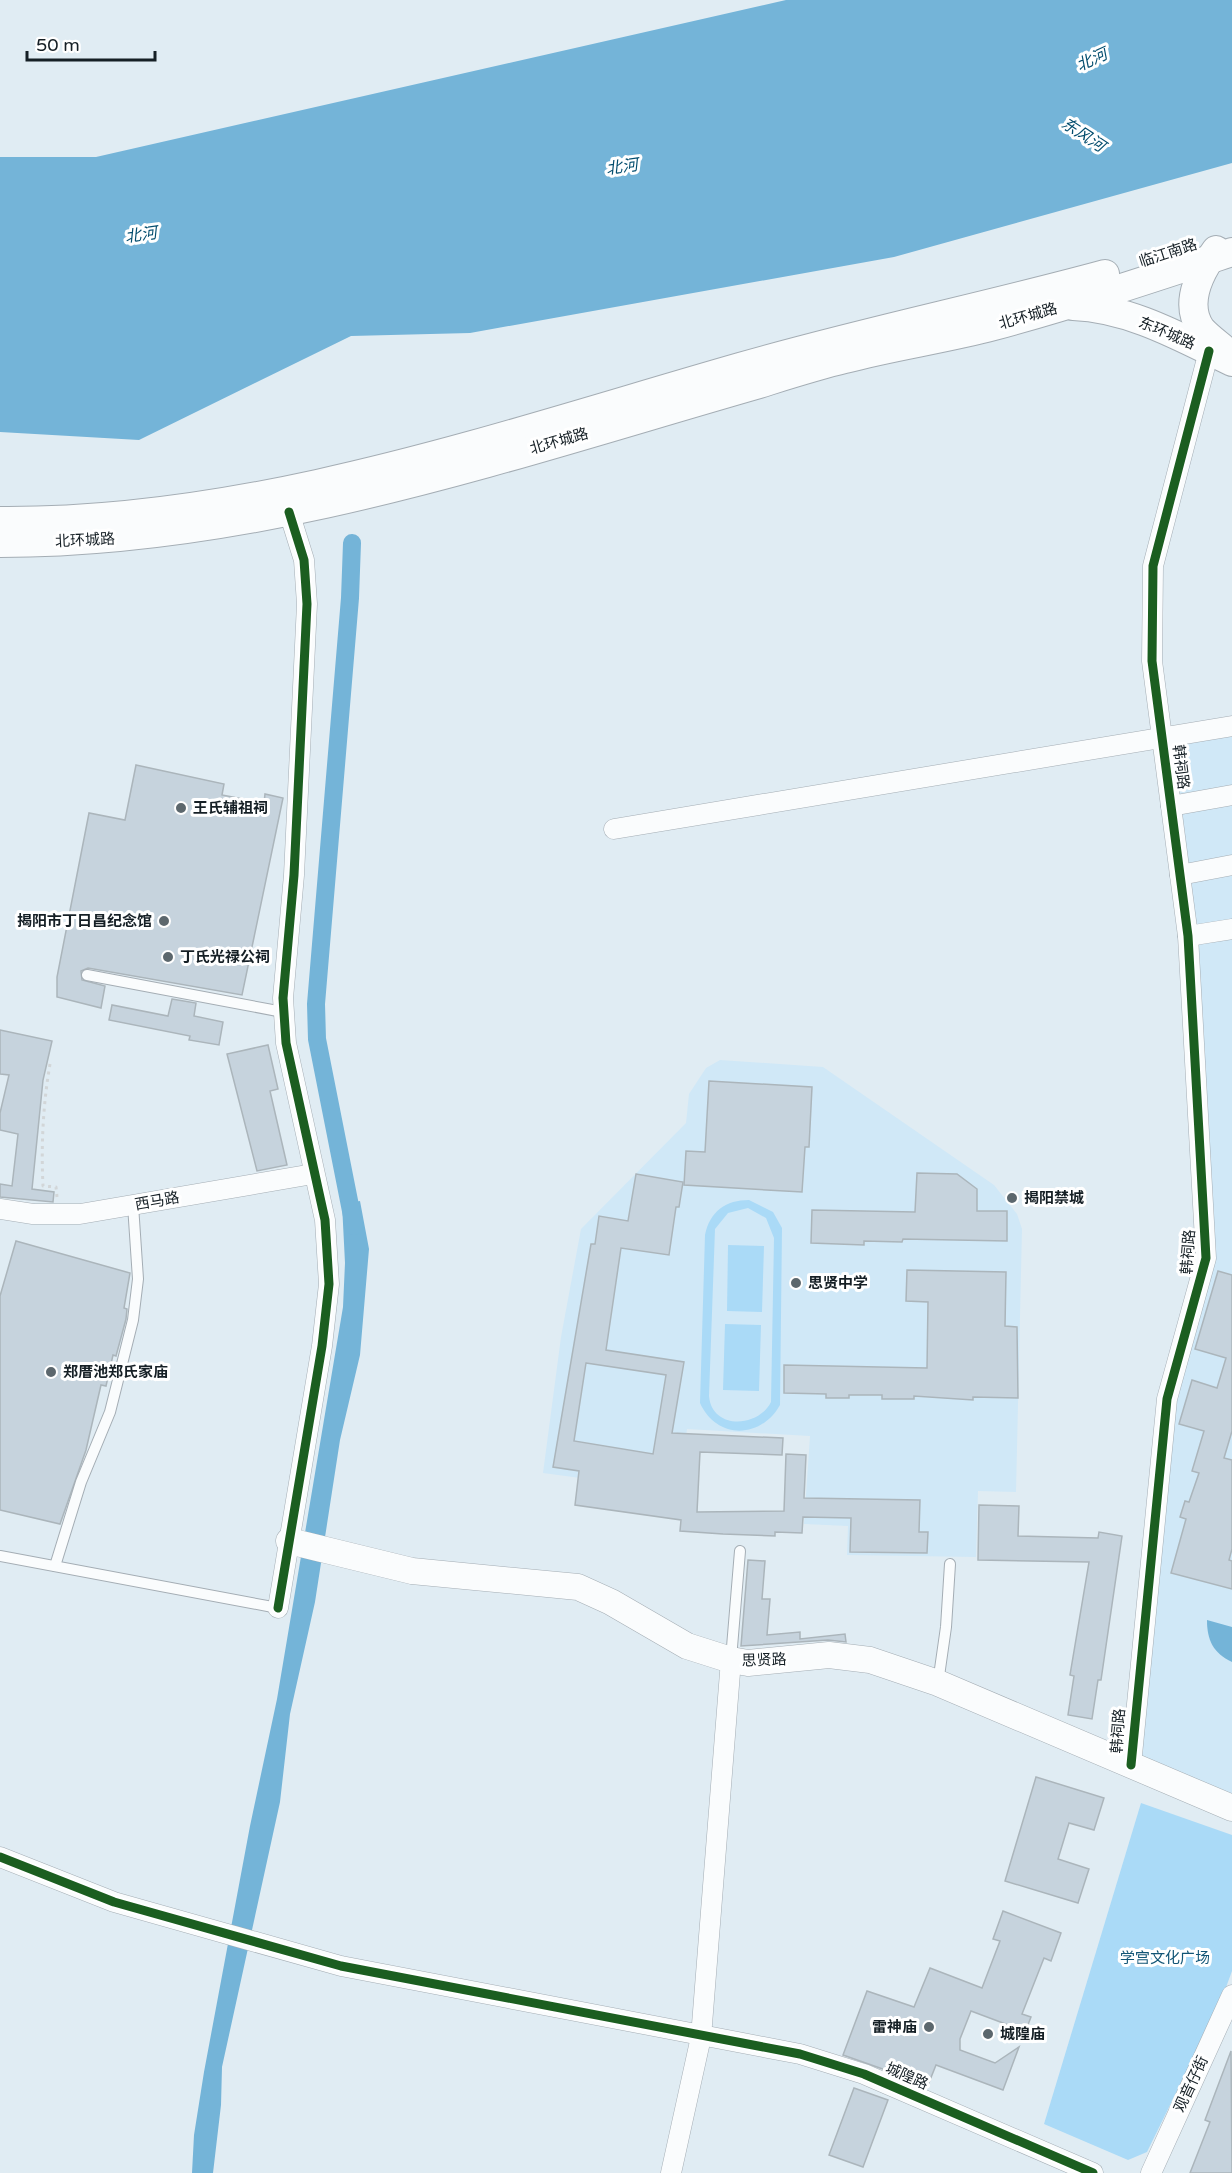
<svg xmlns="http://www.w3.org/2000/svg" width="1232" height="2173" font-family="'Varela Round','Noto Sans SC',sans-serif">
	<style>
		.built { fill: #d0e8f7 }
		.green { fill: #aadaf7; fill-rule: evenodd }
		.water { fill: #74b4d8 }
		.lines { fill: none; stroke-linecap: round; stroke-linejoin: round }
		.canal { stroke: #74b4d8; stroke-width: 18 }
		.building { fill: #c6d3dd; stroke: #abb5bb; stroke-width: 1.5; fill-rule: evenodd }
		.service-casing { stroke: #a4adb4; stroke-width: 12 }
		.minor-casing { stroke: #a4adb4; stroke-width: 21 }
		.tertiary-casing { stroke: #a4adb4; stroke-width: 27 }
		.secondary-casing { stroke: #a4adb4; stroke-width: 30 }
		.path { stroke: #d2d6d8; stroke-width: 3; stroke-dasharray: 3 4.5; stroke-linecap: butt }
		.service { stroke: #fafcfd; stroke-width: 10 }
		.minor { stroke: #fafcfd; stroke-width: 20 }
		.tertiary { stroke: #fafcfd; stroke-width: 26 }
		.secondary { stroke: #fafcfd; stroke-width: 28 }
		.cycleway-casing { stroke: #fff; stroke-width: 13 }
		.cycleway { stroke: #1b5e20; stroke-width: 9 }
		.poi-dot { fill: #5c676d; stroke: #fff; stroke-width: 2 }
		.labels { text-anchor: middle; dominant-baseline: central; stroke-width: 6; stroke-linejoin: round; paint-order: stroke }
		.street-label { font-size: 15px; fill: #151f25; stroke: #fff }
		.poi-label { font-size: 15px; font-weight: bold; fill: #151f25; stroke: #fff; text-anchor: start }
		.park-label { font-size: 15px; fill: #115576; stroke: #fff }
		.water-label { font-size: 16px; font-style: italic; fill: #034d6e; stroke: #fff }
	</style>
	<rect width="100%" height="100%" fill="#e0ecf3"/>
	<!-- built -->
	<g class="built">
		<polygon points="1232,720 1232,1797 1136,1756 1167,1408 1215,1257 1168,730"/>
		<polygon points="720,1060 823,1067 994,1185 1017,1214 1022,1229 1016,1492 978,1491 976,1557 847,1555 848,1526 804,1524 810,1436 687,1429 678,1491 543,1473 561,1337 581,1229 686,1123 689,1094 706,1068"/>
	</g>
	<!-- green -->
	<g class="green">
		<path d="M 749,1200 L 773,1212 L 782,1228 L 780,1405 C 761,1439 717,1440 700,1403 L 705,1235 C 710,1211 726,1200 749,1200 ZM 748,1208 L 766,1218 L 774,1238 L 771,1402 C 758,1428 712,1430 709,1396 L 715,1229 L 728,1213 Z"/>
		<polygon points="728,1245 764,1246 762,1312 727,1311"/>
		<polygon points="725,1324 761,1325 759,1391 723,1390"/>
		<polygon points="1141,1803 1232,1835 1232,1971 1221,2001 1147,2152 1128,2160 1044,2124"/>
	</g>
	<!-- water -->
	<g class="water">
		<polygon points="786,0 1232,0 1232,163 894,257 470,333 351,336 139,440 0,432 0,157 96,157"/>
		<polygon points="360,1201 369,1249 360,1355 340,1440 315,1602 290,1714 280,1802 222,2067 221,2105 213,2173 192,2173 194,2135 204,2072 250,1826 277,1699 343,1307 345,1263 342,1204"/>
		<path d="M 1207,1620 L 1232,1627 L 1232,1662 C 1213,1653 1207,1640 1207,1620 Z"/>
	</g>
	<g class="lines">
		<!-- canal -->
		<polyline class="canal" points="352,543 350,598 316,1004 317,1039 354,1226"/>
	</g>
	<!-- building -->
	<g class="building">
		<polygon points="136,765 224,784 222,795 264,803 265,794 283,798 242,995 88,968 81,971 82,980 105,986 101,1008 57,997 57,977 89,813 125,820"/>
		<polygon points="172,999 196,1003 194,1016 223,1022 219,1045 189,1040 190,1036 109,1020 112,1005 168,1016"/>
		<polygon points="0,1030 52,1041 43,1080 32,1189 54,1192 53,1202 0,1197 0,1184 12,1186 18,1134 0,1130 0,1113 9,1075 0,1074"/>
		<polygon points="268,1045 278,1089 270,1091 287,1165 257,1171 227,1054"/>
		<polygon points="709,1081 812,1087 809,1147 805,1147 802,1192 684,1185 686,1151 705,1152"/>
		<polygon points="917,1173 957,1174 977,1189 977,1211 1007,1211 1007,1241 903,1239 902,1242 864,1241 864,1245 811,1243 812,1210 915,1212"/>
		<path d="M 636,1174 L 683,1182 L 679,1207 L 676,1207 L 669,1255 L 621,1248 L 606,1350 L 684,1362 L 672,1433 L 783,1438 L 782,1455 L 700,1452 L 697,1512 L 784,1511 L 786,1454 L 806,1455 L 804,1498 L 920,1500 L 919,1532 L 928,1532 L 927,1553 L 850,1552 L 851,1518 L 803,1517 L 802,1533 L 775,1532 L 775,1536 L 723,1534 L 680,1531 L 681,1520 L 575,1505 L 579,1471 L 553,1467 L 591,1244 L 595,1244 L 599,1216 L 628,1221 ZM 586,1363 L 666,1375 L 653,1454 L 574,1441 Z"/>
		<polygon points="16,1241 130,1273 124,1308 127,1309 126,1319 116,1356 113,1355 106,1386 101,1385 86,1450 60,1524 0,1510 0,1296"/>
		<polygon points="907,1270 1006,1272 1005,1326 1017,1327 1018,1398 973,1397 973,1400 914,1396 914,1399 882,1399 882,1395 849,1395 849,1398 826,1398 826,1394 784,1393 784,1365 927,1368 928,1302 906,1301"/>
		<polygon points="1218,1271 1232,1275 1232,1431 1224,1458 1232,1460 1232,1549 1229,1560 1232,1561 1232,1589 1171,1573 1186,1519 1180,1517 1185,1501 1189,1502 1199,1473 1192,1471 1204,1431 1179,1424 1192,1380 1217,1388 1226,1358 1195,1349"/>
		<polygon points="979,1505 1019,1506 1018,1536 1098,1538 1099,1532 1122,1536 1101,1680 1098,1680 1092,1719 1068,1715 1074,1676 1070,1675 1089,1562 978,1560"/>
		<polygon points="748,1560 765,1561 762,1599 770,1599 767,1635 800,1632 800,1639 845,1634 846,1642 828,1640 741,1646"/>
		<polygon points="1036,1777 1104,1798 1094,1830 1069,1823 1058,1859 1089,1869 1078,1903 1005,1881"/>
		<polygon points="1003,1911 1061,1933 1051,1961 1044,1958 1022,2014 1031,2017 1024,2035 1010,2030 1011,2026 971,2011 960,2039 960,2050 995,2063 1019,2047 1003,2090 936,2065 928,2085 843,2055 867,1991 914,2007 930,1968 982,1988 1000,1941 993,1939"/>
		<polygon points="1231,2051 1232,2173 1190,2173 1210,2122 1205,2120"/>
		<polygon points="854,2088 888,2100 863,2167 829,2155"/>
	</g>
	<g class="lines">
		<!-- service casing -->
		<g class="service-casing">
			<g id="service">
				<polyline points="87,975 283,1012"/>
				<polyline points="0,1556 278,1608"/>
				<polyline points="55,1566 81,1482 110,1412 133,1320 138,1279 133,1205"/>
				<polyline points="731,1659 740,1551"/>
				<polyline points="938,1683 946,1627 950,1564"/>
			</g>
		</g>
		<!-- minor casing -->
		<g class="minor-casing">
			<g id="minor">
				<polyline points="1171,806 1232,795"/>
				<polyline points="614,829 1232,726"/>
				<polyline points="1180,875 1232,865"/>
				<polyline points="1188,936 1232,929"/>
				<polyline points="0,1209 33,1214 80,1214 313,1174"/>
				<polyline points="278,1608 322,1346 329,1284 325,1220 286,1043 283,998 294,875 307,604 304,560 289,512"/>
				<polyline points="1131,1765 1167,1399 1206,1258 1188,936 1152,661 1153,566 1209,351"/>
				<polyline points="0,1857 114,1902 341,1966 800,2054 864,2074 1093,2173"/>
				<polyline points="671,2173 701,2037 731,1660"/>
				<polyline points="1151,2173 1232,1995"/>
			</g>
		</g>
		<!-- tertiary casing -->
		<g class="tertiary-casing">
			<polyline id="tertiary" points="289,1541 412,1571 578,1587 611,1602 687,1646 731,1660 748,1663 829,1655 870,1660 938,1683 1232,1808"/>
		</g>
		<!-- secondary casing -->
		<g class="secondary-casing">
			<g id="secondary">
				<path d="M 1216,250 C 1200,272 1183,303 1201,329 C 1208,337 1218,344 1226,351"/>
				<path d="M 1073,306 C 1130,308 1182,338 1232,362"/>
				<path d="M 0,521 C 253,523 499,436 740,367 C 861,332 984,307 1105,274"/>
				<path d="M 0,543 C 261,543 511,455 759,384 C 788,375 816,366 845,359 C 894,346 945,339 994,326 C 1075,304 1153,278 1232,252"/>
			</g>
		</g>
		<!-- path -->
		<path class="path" d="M 50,1064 C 43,1105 41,1145 43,1186 L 56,1187 L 57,1197"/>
		<!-- service -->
		<use href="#service" class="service"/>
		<!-- minor -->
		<use href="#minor" class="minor"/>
		<!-- tertiary -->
		<use href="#tertiary" class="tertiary"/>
		<!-- secondary -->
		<use href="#secondary" class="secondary"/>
		<!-- cycleway casing -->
		<g class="cycleway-casing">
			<g id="cycleway">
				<polyline points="278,1608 322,1346 329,1284 325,1220 286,1043 283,998 294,875 307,604 304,560 289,512"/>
				<polyline points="1131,1765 1167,1399 1206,1258 1188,936 1152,661 1153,566 1209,351"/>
				<polyline points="0,1857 114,1902 341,1966 800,2054 864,2074 1093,2173"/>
			</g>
		</g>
		<!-- cycleway -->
		<use href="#cycleway" class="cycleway"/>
	</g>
	<!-- markers -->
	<g class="poi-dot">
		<circle cx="181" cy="808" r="6"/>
		<circle cx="164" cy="921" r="6"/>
		<circle cx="168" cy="957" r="6"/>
		<circle cx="1012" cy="1198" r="6"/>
		<circle cx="796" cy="1283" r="6"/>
		<circle cx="51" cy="1372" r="6"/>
		<circle cx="929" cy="2027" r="6"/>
		<circle cx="988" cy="2034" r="6"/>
	</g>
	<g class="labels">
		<!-- street labels -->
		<g class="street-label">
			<text transform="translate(1168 253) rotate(-18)">临江南路</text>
			<text transform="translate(1028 316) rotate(-16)">北环城路</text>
			<text transform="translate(1167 333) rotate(23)">东环城路</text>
			<text transform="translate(559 441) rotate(-16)">北环城路</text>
			<text transform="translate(85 540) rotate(-3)">北环城路</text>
			<text transform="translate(1181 767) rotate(83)">韩祠路</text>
			<text transform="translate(157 1201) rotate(-10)">西马路</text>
			<text transform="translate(1188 1252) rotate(-86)">韩祠路</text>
			<text transform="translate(764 1660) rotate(-2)">思贤路</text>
			<text transform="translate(1118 1731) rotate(-86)">韩祠路</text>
			<text transform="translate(907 2076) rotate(24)">城隍路</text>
			<text transform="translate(1191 2084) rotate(-65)">观音仔街</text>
		</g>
		<!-- poi labels -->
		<g class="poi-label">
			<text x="193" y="808">王氏辅祖祠</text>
			<text x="152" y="921" text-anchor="end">揭阳市丁日昌纪念馆</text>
			<text x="180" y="957">丁氏光禄公祠</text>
			<text x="1024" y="1198">揭阳禁城</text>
			<text x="808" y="1283">思贤中学</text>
			<text x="63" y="1372">郑厝池郑氏家庙</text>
			<text x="917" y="2027" text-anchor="end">雷神庙</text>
			<text x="1000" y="2034">城隍庙</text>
		</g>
		<!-- park labels -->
		<g class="park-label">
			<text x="1165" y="1958">学宫文化广场</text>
		</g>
		<!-- water labels -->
		<g class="water-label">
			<text transform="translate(1092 60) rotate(-25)">北河</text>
			<text transform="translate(1083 135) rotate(33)">东风河</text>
			<text transform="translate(622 167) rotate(-8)">北河</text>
			<text transform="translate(141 235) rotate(-8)">北河</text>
		</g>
	</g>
	<!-- scale -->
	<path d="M27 51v9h128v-9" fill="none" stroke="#151f25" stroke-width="3"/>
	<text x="36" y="51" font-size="18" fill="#151f25" stroke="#ffffff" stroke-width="4.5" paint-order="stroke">50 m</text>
</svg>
